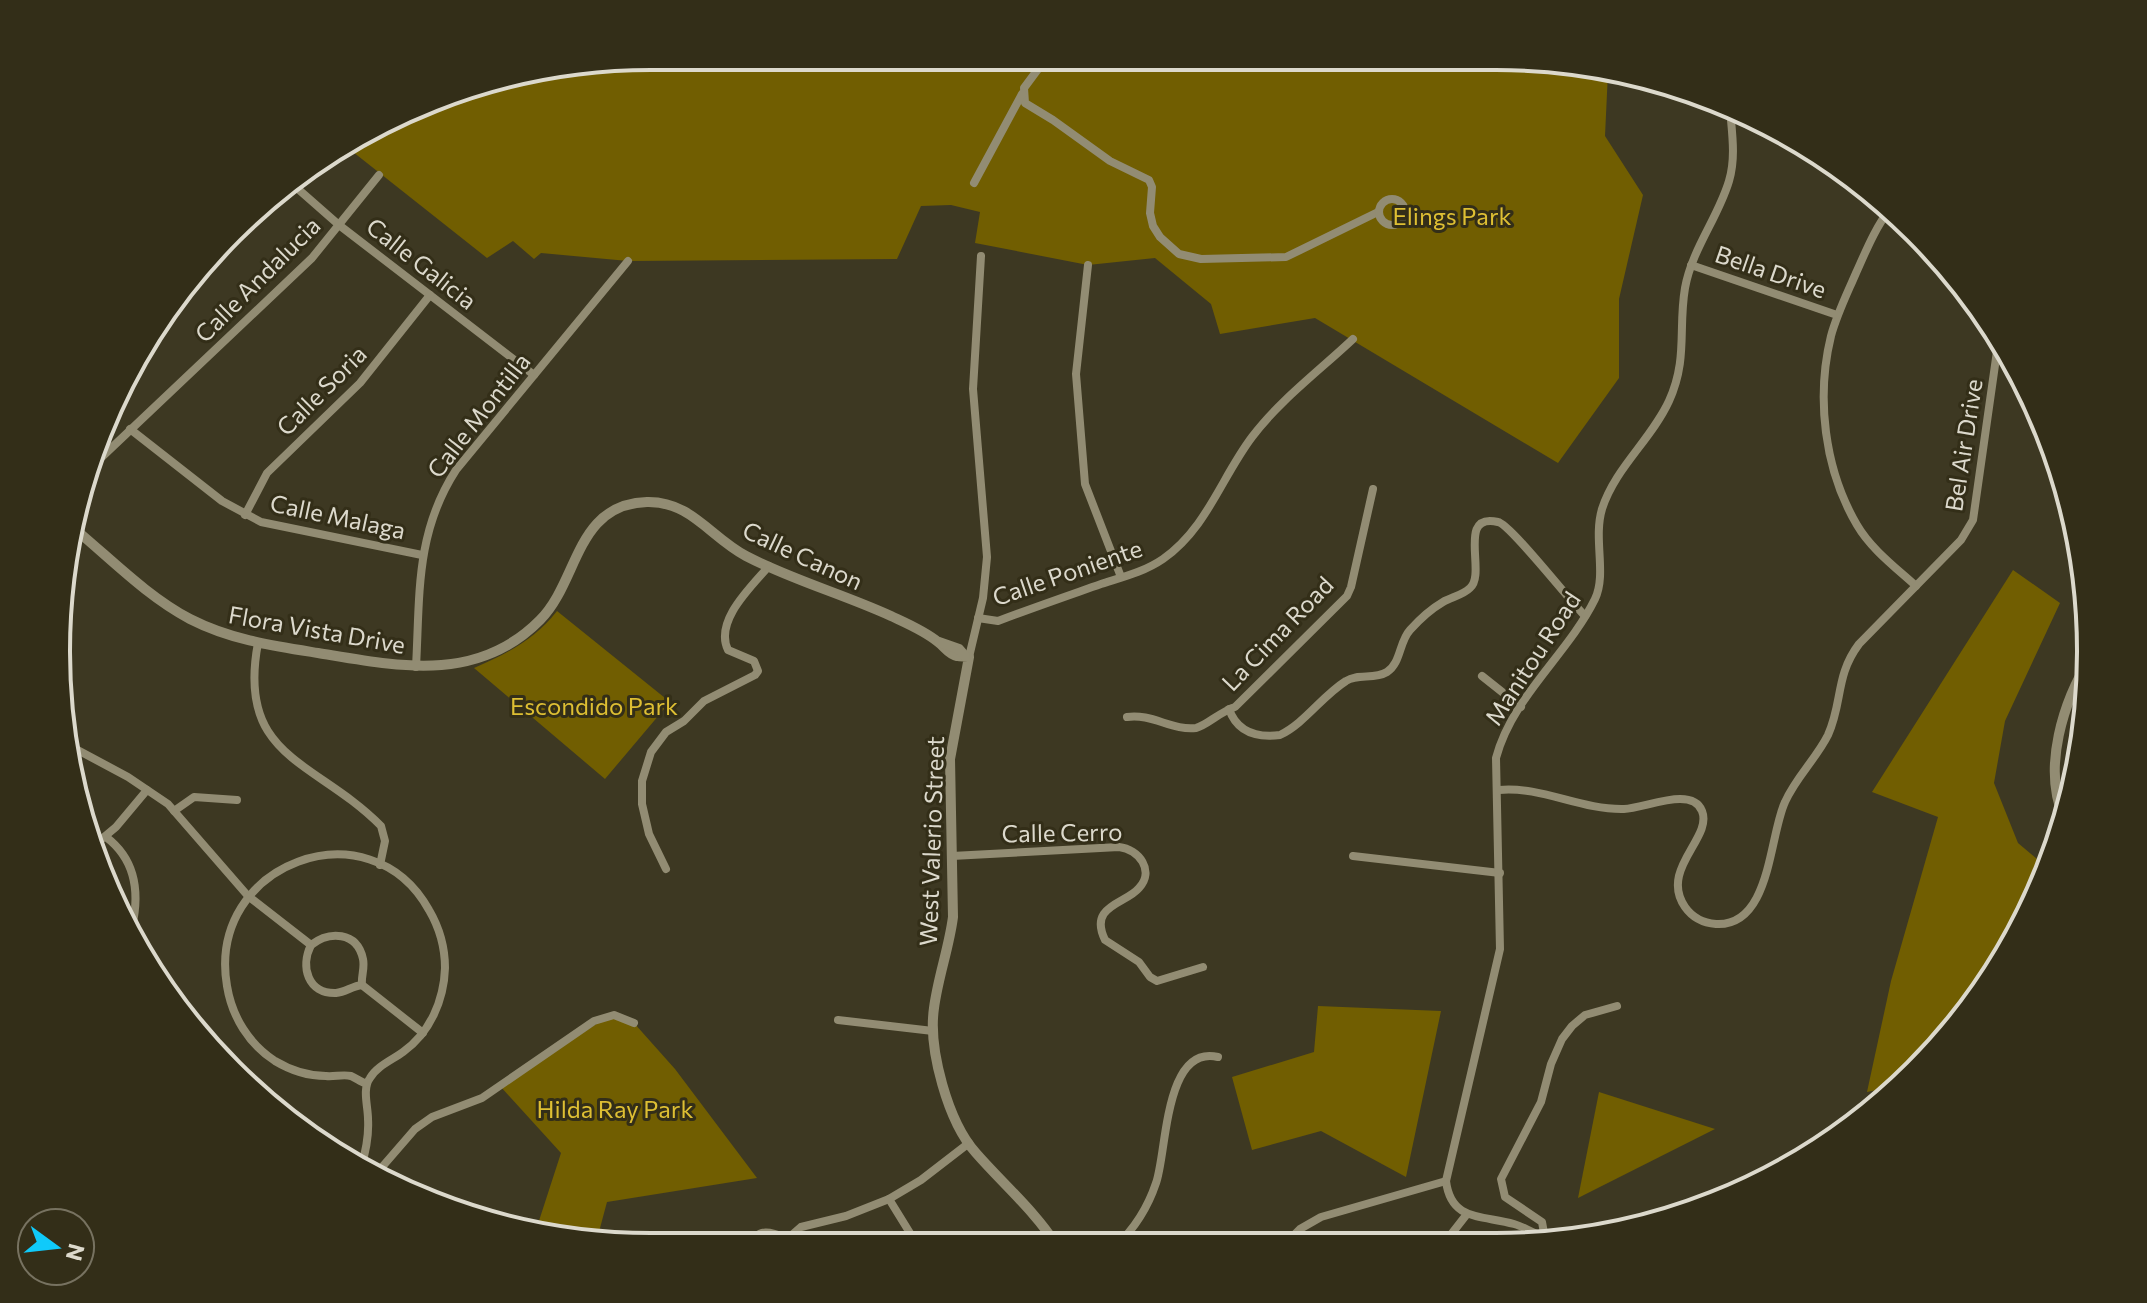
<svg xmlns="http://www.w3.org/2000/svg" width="2147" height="1303" font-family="Commissioner,sans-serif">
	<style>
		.green { fill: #715e01 }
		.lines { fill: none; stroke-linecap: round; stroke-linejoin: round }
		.minor { stroke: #928c73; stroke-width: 8 }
		.tertiary { stroke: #928c73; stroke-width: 10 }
		.labels { text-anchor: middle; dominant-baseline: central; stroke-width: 6; stroke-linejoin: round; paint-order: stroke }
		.park-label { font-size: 24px; fill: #debf33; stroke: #332e18 }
		.street-label { font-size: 24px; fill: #dcd9cc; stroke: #332e18 }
		.rim { fill: none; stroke: #dcd9cc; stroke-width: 4 }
	</style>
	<rect width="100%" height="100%" fill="#3d3822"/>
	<!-- green -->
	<g class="green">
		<polygon points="652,56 1535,57 1608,72 1605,136 1643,195 1619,299 1619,378 1558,463 1315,318 1220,334 1211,304 1155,258 1088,265 975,243 980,212 951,205 921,206 897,259 628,261 541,253 534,259 513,241 487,258 348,148 461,87"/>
		<polygon points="2013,570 2060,603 2005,721 1994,783 2018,843 2049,869 2045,880 1990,983 1907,1078 1887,1088 1867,1092 1891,981 1938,817 1872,792"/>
		<path d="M 557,611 L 670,702 L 605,779 L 474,668 C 507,654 535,639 557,611 Z"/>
		<polygon points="1318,1006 1441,1011 1406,1177 1321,1131 1252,1150 1232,1077 1314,1052"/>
		<polygon points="609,1016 634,1023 675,1069 757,1178 607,1202 596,1243 536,1230 561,1153 500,1086"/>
		<polygon points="1599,1092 1715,1129 1578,1198"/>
	</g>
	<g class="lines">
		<!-- minor -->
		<g class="minor">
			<polyline points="1047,57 1024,88 1025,103 1053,120 1110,161 1149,180 1152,187 1150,213 1153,226 1160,237 1179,254 1201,259 1286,257 1378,212"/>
			<polyline points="286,182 298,189 339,225 534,375"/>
			<polyline points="974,183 1022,94"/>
			<circle cx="1392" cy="212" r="13"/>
			<path d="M 1890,209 C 1875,228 1866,251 1856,273 C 1847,294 1837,314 1831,336 C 1816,397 1824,469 1857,525 C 1871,549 1895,567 1916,586"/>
			<polyline points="1088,265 1076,374 1085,484 1121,577"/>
			<polyline points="1691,265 1837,315"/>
			<polyline points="130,429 222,501 261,522 422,555"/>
			<polyline points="86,472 312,258 379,175"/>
			<polyline points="245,515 267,473 360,383 430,295"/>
			<path d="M 978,618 L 998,621 C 1032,608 1067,596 1101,584 C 1123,577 1144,572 1163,559 C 1207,528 1221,478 1252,437 C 1280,400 1319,371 1353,339"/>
			<path d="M 258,643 C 236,759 316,760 381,826 L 385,841 L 380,865"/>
			<polyline points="969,657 983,598 987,557 973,389 981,256"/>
			<path d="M 416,667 C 420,596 415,533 456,470 L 628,261"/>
			<polyline points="1482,676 1521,707"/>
			<path d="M 1229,709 C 1237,732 1256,738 1280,735 C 1305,723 1322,696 1346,681 C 1358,673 1374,680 1387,672 C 1401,663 1399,642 1410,630 C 1419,620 1431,609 1443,602 C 1452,597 1463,595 1470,588 C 1487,574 1456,512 1498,522 C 1510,524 1570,601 1585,616"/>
			<path d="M 1127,717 C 1151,713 1173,731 1196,728 C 1206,726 1221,711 1235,707 L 1347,596 L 1351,587 L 1373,489"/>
			<path d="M 72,747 L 128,777 L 168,804 L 248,896 L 311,945 C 329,931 357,931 363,959 C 365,968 361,976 362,985 L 423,1033"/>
			<path d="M 1499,790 C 1542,786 1580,810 1624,809 C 1646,808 1692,786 1702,811 C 1713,838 1659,869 1685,907 C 1692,917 1703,923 1716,924 C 1771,927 1769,836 1785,802 C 1796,777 1816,759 1828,735 C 1843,702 1835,676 1859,644 L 1961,540 L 1973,520 L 1999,337"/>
			<polyline points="174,811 194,797 237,800"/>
			<path d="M 106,837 C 135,859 140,892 132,927"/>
			<polyline points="91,848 116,827 147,790"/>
			<path d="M 952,856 L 1119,847 C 1139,849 1155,871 1139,888 C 1126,904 1088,905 1105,940 L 1139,962 L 1150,977 L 1157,981 L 1203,967"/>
			<polyline points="1353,856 1500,873"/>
			<path d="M 666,869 L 649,834 L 642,804 L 642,781 L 651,752 L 666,732 L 684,721 L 704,701 L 755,675 L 758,671 L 754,661 L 728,650 C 714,621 751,587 769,566"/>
			<path d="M 311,945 C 300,967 308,994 336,993 C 346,992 352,986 362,985"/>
			<polyline points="838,1020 933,1031"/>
			<path d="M 361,1167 C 366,1151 369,1135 368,1119 C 368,1106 362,1089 370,1078 C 377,1066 392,1060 403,1052 C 430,1033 444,1000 445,968 C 445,947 439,927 429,910 C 370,803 206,863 227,986 C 232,1017 249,1044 275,1061 C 290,1070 308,1076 326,1076 C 334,1077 343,1074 351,1076 C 356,1078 361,1082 367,1084"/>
			<polyline points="376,1174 415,1129 432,1117 482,1098 594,1021 614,1015 634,1023"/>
			<polyline points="1735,1194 1769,1174 1791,1168"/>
			<polyline points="889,1199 918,1246"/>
			<path d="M 1544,1236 C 1533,1234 1525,1227 1514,1224 C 1483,1215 1451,1222 1446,1181 L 1500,949 L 1496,758 C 1512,697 1568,654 1595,599 C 1607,574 1593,539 1602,509 C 1615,468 1651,440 1669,401 C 1688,359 1678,329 1685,288 C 1692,249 1718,218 1729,181 C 1736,158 1732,133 1730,109"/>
			<polyline points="1546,1244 1542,1222 1505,1197 1501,1179 1541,1102 1551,1064 1562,1039 1572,1026 1585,1015 1617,1006"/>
			<path d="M 750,1246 C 758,1225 774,1233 790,1239"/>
			<polyline points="789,1246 793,1234 801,1227 846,1216 889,1199 921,1180 969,1143"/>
			<path d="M 1116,1246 C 1134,1229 1148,1207 1156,1183 C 1167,1153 1164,1044 1218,1057"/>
			<polyline points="1283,1246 1300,1229 1321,1217 1446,1181"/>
			<polyline points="1442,1246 1467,1214"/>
		</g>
		<!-- tertiary -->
		<g class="tertiary">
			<path d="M 76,530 C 112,560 148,597 190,619 C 231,640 274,646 318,653 C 397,666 477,684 540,620 C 579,581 575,504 647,502 C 691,501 710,537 746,556 C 792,580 843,594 891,616 C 906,623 925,631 938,642 C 945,647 948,654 957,656 C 961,657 965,656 969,657 L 950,759 L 953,917 C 949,948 938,977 934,1008 C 928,1049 948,1122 976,1153 C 1003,1184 1035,1211 1057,1246"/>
			<polyline points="939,642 959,649 965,656"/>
			<path d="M 2064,818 C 2042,768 2063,701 2091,657"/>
		</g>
	</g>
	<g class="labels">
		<!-- park labels -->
		<g class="park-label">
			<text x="1452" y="215">Elings Park</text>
			<text x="594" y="705">Escondido Park</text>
			<text x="615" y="1108">Hilda Ray Park</text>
		</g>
		<!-- street labels -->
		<g class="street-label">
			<text transform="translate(422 263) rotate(38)">Calle Galicia</text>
			<text transform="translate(1771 271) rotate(19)">Bella Drive</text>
			<text transform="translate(257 279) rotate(-45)">Calle Andalucia</text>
			<text transform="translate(321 390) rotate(-45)">Calle Soria</text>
			<text transform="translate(478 415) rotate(-52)">Calle Montilla</text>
			<text transform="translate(1963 445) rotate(-81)">Bel Air Drive</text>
			<text transform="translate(338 516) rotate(12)">Calle Malaga</text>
			<text transform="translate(803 555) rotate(25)">Calle Canon</text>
			<text transform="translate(1067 572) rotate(-19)">Calle Poniente</text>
			<text transform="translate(317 629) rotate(10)">Flora Vista Drive</text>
			<text transform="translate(1277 633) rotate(-46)">La Cima Road</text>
			<text transform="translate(1532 658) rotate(-57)">Manitou Road</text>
			<text transform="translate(1062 832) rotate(-1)">Calle Cerro</text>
			<text transform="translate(931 841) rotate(-88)">West Valerio Street</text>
		</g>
	</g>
	<!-- crop -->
	<path d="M0 0H2147V1303H0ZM651 70H1496A581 581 0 0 1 2077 651V652A581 581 0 0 1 1496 1233H651A581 581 0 0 1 70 652V651A581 581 0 0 1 651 70Z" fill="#332e18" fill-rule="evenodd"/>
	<path class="rim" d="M651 70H1496A581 581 0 0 1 2077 651V652A581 581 0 0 1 1496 1233H651A581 581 0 0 1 70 652V651A581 581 0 0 1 651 70Z"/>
	<!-- north arrow -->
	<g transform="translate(56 1247) rotate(105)"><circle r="38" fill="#332e18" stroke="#777260" stroke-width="2"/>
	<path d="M0-6L14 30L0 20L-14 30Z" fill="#10cafa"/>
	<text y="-12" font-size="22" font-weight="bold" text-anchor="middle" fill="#dcd9cc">N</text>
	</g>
</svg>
